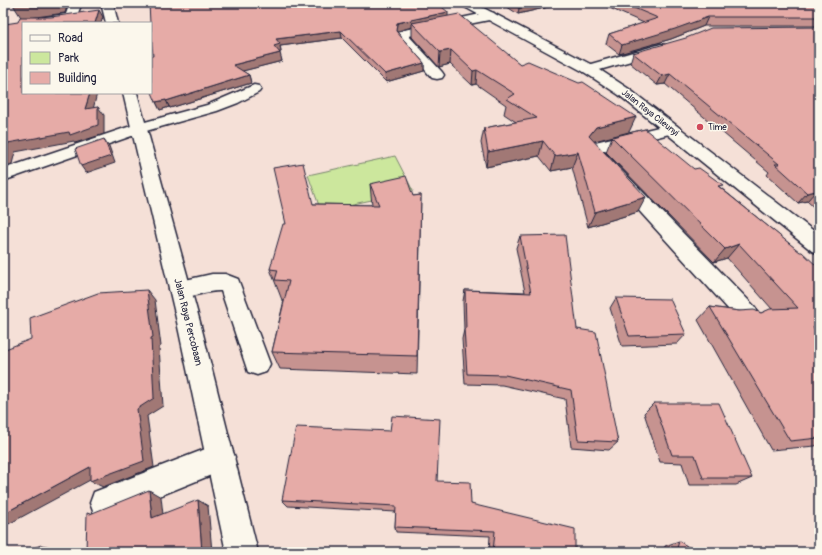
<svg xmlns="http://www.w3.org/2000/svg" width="822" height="555" font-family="Pangolin,sans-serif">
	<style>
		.green { fill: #cce79d; stroke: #77846c }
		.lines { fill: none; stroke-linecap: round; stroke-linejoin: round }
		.minor-casing { stroke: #22223b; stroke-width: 3 }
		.highway-casing { stroke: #22223b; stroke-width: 3 }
		.minor { fill: #fbf7ec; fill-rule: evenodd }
		.highway { fill: #fbf7ec; fill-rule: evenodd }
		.wall { fill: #c69390; stroke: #22223b }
		.shaded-wall { fill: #a17875; stroke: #22223b }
		.building { fill: #e6aba7; stroke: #22223b }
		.poi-dot { fill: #d1495b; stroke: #fbf7ec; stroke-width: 1.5 }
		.labels { text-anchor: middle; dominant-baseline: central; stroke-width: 3; stroke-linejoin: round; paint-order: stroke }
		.far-street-label { font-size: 9px; fill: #22223b; stroke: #fbf7ec }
		.far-poi-label { font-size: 9px; fill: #22223b; stroke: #fbf7ec; text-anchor: start }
		.street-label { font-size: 10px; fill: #22223b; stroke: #fbf7ec }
	</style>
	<rect width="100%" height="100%" fill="#f5e0d7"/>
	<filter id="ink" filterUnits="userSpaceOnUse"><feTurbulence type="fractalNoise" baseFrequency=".025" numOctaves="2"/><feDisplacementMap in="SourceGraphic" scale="8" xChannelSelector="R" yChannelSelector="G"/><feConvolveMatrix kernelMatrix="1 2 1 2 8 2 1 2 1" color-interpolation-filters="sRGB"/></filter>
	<g filter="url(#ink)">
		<!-- green -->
		<polygon class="green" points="395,156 413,191 321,211 308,175"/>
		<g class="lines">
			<!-- minor casing -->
			<g class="minor-casing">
				<g id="minor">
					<polygon points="70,3 82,3 75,20 55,23 25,23 27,20 31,19 66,14"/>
					<polygon points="490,12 494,13 496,16 494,19 409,36 442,72 444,75 442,78 437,79 432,78 397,37 399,31"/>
					<polygon points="661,44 666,45 668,48 666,51 589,73 584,72 582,69 584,66"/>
					<polygon points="254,85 259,86 261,89 259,92 238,103 217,111 146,131 3,181 3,169 134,125 207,105"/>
					<polygon points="671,124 677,126 679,129 677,132 603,151 755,307 759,314 755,321 747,324 739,321 585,151 591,143"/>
					<path d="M 212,274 L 225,274 L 238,279 L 270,364 L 266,372 L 257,375 L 248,372 L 221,291 C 204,290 188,301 172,295 L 169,289 L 172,283 Z"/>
					<polygon points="221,443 231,447 235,457 231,467 105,518 94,514 90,503 94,492"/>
				</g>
			</g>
			<!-- highway casing -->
			<g class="highway-casing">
				<g id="highway">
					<polygon points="101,3 113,3 118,23 106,23"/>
					<polygon points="459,3 474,3 594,66 629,89 819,235 819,254 812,251 619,95 584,72 461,5"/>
					<polygon points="123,93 137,93 200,322 258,552 226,552 177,322"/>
				</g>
			</g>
			<!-- minor -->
			<use href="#minor" class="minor"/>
			<!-- highway -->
			<use href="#highway" class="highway"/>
		</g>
		<!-- wall -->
		<g class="wall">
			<polygon points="501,3 553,3 553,6 518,14"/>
			<polygon points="598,3 819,3 819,26 704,26 671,39 619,54 606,44 609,34 644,23"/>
			<polygon points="448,16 520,64 629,132 594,141 638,212 588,227 572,167 551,171 539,156 486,167 481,143 484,128 516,122 504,114 506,105 476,84 472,85 450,64 439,67 412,37 412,27 398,31 397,32 424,63 424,71 386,82 342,38 280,46 281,52 279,52 282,61 242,71 249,75 251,83 170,108 169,107 160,110 156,102 153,56"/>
			<polygon points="819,27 819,212 807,201 798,203 767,175 769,172 665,84 657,85 630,63 633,53"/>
			<polygon points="612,137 694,169 721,188 819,268 819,444 815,446 771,450 698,320 710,307 739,311 761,313 772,309 727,258 714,262 606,152"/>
			<polygon points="370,184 413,196 421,195 417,374 280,369 272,352 284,300 282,300 270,269 313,204 372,205"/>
			<polygon points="520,236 577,329 618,442 609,450 571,447 565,399 502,385 465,384 462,339 464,330 463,301 465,290 525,292 516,248"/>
			<polygon points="616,298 686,334 677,344 622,346 610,308"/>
			<polygon points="654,403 752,478 736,485 689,485 682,463 660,462 644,413"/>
			<polygon points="437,481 471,504 575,552 489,552 490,536 396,532 395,527 396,512 288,506 282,500"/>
			<polygon points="679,541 696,552 664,552 665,546"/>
		</g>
		<!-- shaded-wall -->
		<g class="shaded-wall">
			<polygon points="12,3 68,3 65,13 22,19"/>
			<polygon points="541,3 553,3 553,6 518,14 519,8"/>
			<polygon points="99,10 103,17 101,23 95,23"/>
			<polygon points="448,12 448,19 412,23 412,27 398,31 396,38 396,31 397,23"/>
			<polygon points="708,17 704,26 671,39 619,54 622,45"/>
			<polygon points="341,31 342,38 280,46 281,52 276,53 274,46 276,39"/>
			<polygon points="451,50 450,64 439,67 440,52"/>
			<polygon points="280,53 282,61 235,73 233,65"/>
			<polygon points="424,63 424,71 386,82 385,74"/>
			<polygon points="477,70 476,84 472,85 473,71"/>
			<polygon points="670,74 665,84 657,85 662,76"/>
			<polygon points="249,75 251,83 170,108 166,101"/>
			<polygon points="90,93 97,93 91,118 85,109"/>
			<polygon points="166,100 169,107 160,110 156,102"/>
			<polygon points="98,107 104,115 104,134 75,143 74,141 15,152 12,164 3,167 3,156 8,143"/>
			<polygon points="636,117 629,132 591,142 589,136 596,127"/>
			<polygon points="104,139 109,146 115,163 86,173 81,166"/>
			<polygon points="543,141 539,156 486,167 488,152"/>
			<polygon points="578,152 572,167 551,171 555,156"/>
			<polygon points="816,191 807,201 798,203 807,193"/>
			<polygon points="646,197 638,212 588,227 595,212"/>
			<polygon points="739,244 727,258 714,262 725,249"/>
			<polygon points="147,290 155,300 161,346 159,347 163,406 147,416 154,467 103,487 90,481 137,409"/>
			<polygon points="90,467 103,473 3,527 3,514"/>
			<polygon points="149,490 161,497 164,523 152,518"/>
			<polygon points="198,500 208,506 212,552 202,552"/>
			<polygon points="41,545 51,547 51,552 40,552"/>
		</g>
		<!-- building -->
		<g class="building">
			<polygon points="149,3 437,3 448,12 397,23 396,31 424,63 385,74 341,31 276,39 280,44 274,46 280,53 233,65 249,75 166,101 166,100 156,102 151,90 151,56 153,56 151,31 151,23 150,23"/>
			<polygon points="511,3 541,3 519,8"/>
			<polygon points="622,3 819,3 819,17 708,17 675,29 622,45 609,34 658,18"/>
			<polygon points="99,10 95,23 23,23 23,93 90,93 85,109 98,107 98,125 70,135 69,132 8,143 5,156 3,156 3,26 5,24 18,22 20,17 51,17"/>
			<polygon points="459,14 520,64 528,61 579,83 583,82 636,117 596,127 589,136 646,197 595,212 578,152 555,156 543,141 488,152 484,128 537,118 507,99 515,94 477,70 473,71 451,50 440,52 412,23"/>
			<polygon points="819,27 819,193 816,191 807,193 775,164 779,164 670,74 662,76 633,53 686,38 711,28"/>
			<polygon points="645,129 694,169 699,168 723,185 718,186 800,252 802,252 819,268 819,322 813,327 819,336 819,438 790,441 710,307 739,311 754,310 761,313 770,309 798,308 739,244 725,249 612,137"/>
			<polygon points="104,139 111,156 81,166 75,149"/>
			<polygon points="303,163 313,204 379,205 370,184 406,176 413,196 421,195 417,356 272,352 289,281 275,280 278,270 270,269 283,224 286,224 273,168"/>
			<polygon points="565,235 577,329 596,332 618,442 578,440 571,390 505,375 467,374 464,329 466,329 465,290 531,293 520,236"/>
			<polygon points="147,290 153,337 151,338 154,398 137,409 144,461 90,481 90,467 3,514 3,350 31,339 30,318 98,293"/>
			<polygon points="616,298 670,299 686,334 629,336"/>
			<polygon points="654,403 719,403 752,478 703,478 695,455 672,455"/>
			<polygon points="392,416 440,419 437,481 470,482 471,504 575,529 575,552 493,552 495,531 395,527 396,506 282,500 296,427 390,431"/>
			<polygon points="149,490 152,518 198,500 202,552 86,552 87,513 90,514"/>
			<polygon points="679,541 696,552 676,552"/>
			<polygon points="41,545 40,552 24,552"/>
		</g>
	</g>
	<!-- markers -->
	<circle class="poi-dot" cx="700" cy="127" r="4"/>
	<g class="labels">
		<!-- far-street labels -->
		<g class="far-street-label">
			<text transform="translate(650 113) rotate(38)">Jalan Raya Cileunyi</text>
		</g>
		<!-- far-poi labels -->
		<g class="far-poi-label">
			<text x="708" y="127">Time</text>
		</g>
		<!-- street labels -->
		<g class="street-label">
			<text transform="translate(188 322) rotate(76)">Jalan Raya Percobaan</text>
		</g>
	</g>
	<!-- margin -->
	<rect width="822" height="555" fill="none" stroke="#fbf7ec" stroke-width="16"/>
	<rect x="8" y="8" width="806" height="539" fill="none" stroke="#22223b" stroke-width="1.5" filter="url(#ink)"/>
	<!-- legend -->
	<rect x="22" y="22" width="130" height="72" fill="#fbf7ec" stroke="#a4a2a5"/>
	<rect x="30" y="35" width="20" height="6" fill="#fbf7ec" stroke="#a4a2a5"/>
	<text x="58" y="42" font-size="12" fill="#22223b">Road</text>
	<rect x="30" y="52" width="20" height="12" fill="#cce79d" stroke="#a4a2a5"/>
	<text x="58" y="62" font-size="12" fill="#22223b">Park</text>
	<rect x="30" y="72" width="20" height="12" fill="#e6aba7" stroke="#a4a2a5"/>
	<text x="58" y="82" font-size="12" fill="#22223b">Building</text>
</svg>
